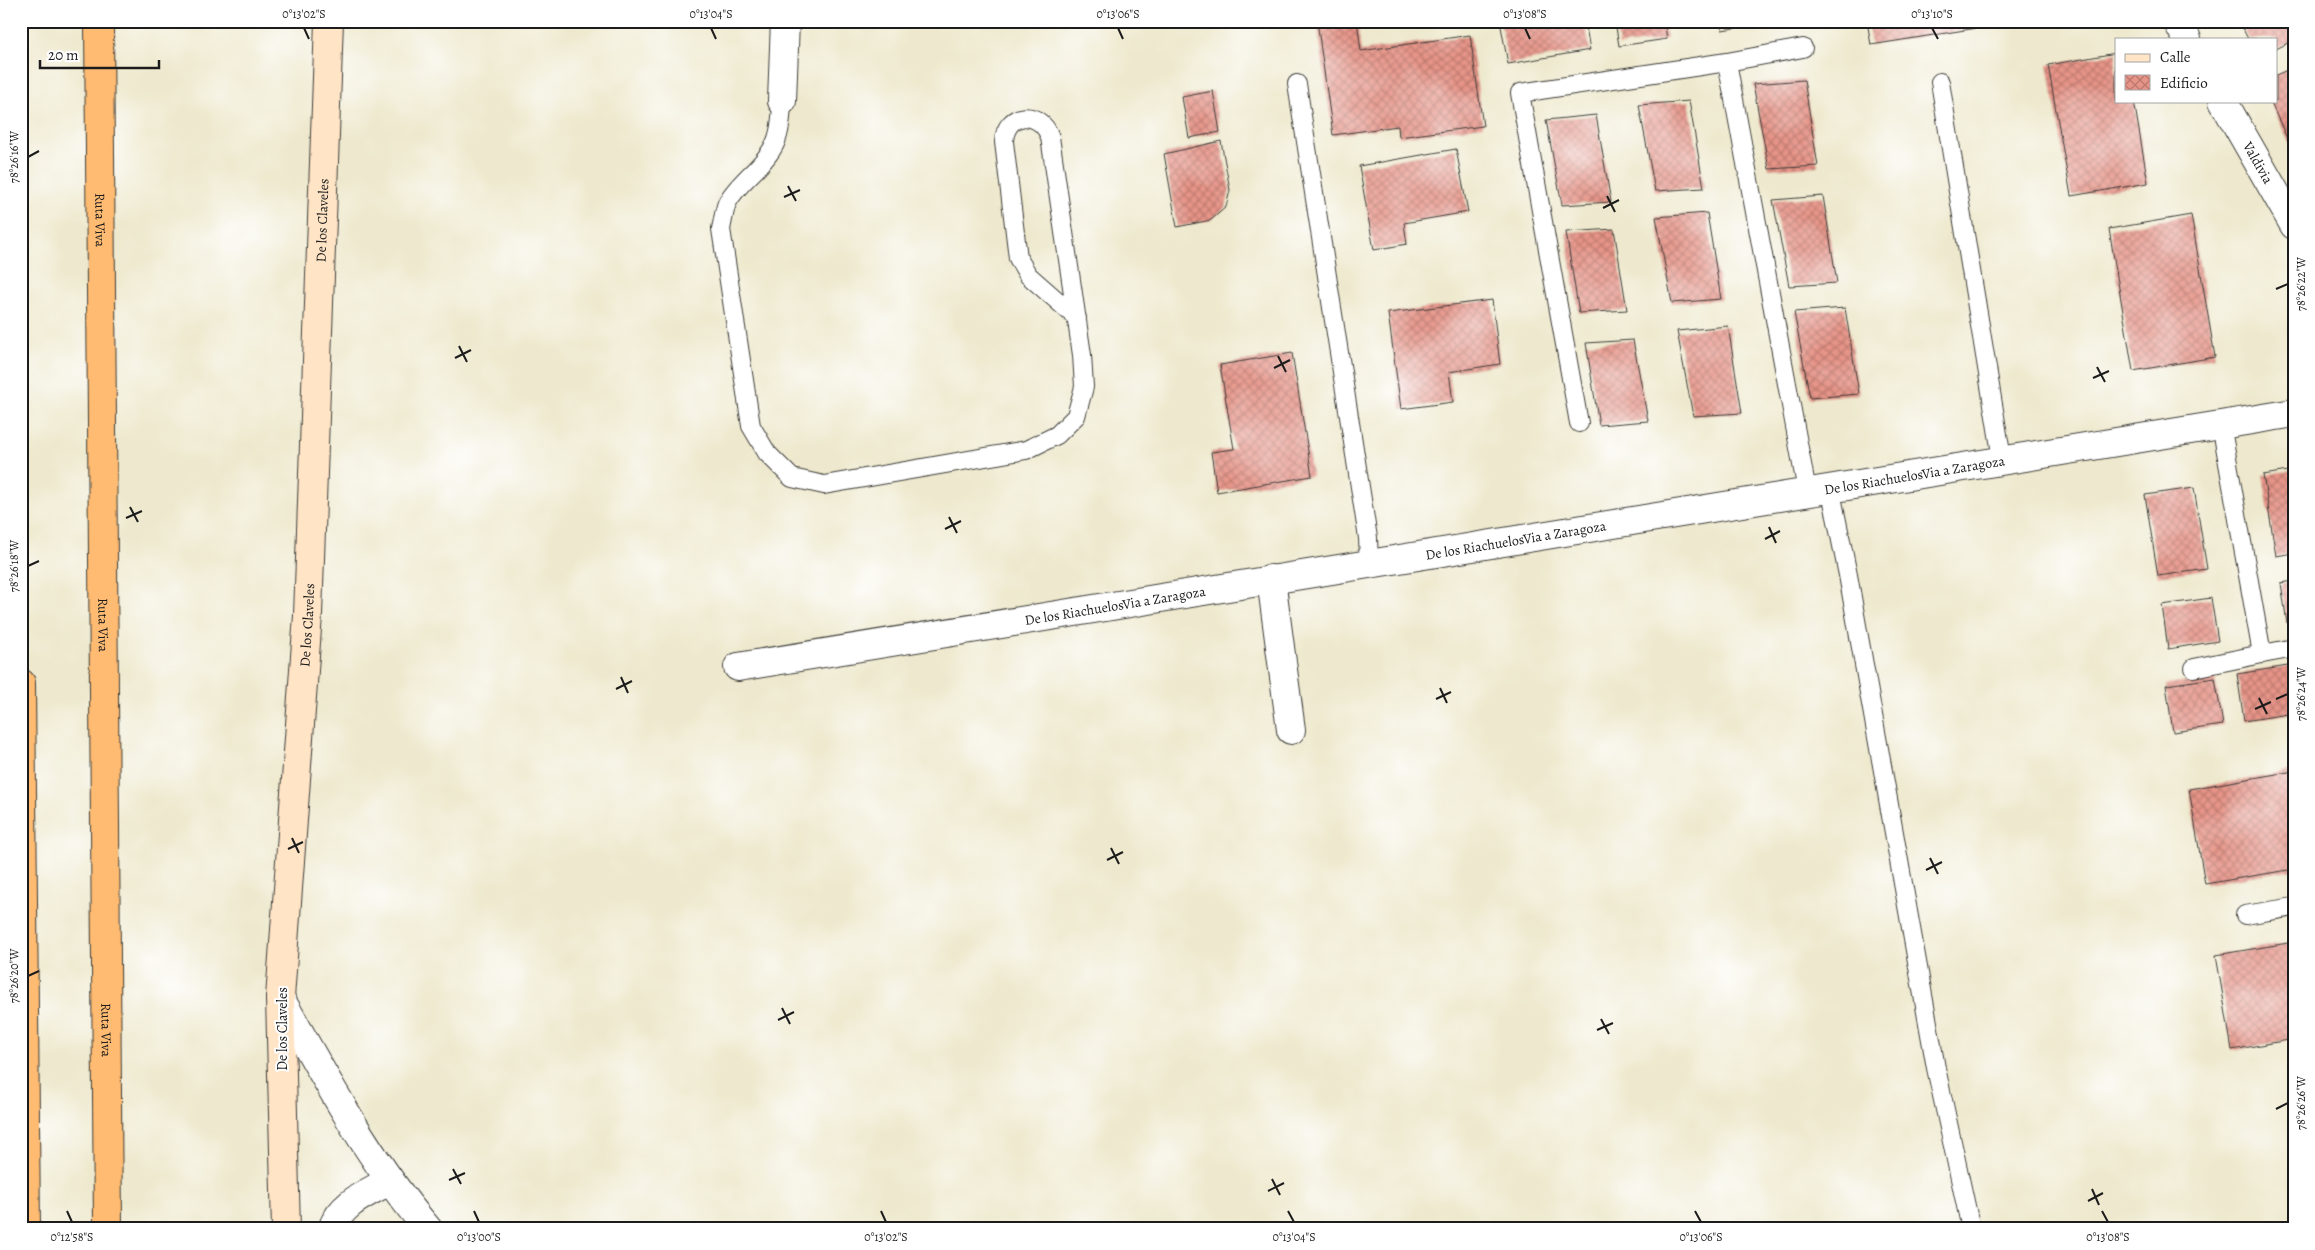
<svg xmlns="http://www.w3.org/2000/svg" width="2315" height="1250" font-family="Alegreya,serif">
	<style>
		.building { fill: url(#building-cross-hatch) }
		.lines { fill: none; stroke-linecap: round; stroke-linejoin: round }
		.lane-casing { stroke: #3c3b37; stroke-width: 20 }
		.street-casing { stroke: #3c3b37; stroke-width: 30 }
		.secondary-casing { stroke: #3c3b37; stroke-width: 30 }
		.highway-casing { stroke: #3c3b37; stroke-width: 30 }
		.lane { stroke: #fff; stroke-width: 18 }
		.street { stroke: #fff; stroke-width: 28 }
		.secondary { stroke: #ffe4c6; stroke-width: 28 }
		.highway { stroke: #ffbb71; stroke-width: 28 }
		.ticks { fill: none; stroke: #1c1c1c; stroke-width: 2 }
		.labels { text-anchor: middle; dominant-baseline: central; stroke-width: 4; stroke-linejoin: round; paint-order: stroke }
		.street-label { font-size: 14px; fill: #1c1c1c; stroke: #fff }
		.neatline { fill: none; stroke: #1c1c1c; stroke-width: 2 }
		.ticks-label { font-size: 12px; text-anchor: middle; fill: #1c1c1c }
	</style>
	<defs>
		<pattern id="building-cross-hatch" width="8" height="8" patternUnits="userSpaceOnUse" patternTransform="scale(1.25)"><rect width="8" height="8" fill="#e79488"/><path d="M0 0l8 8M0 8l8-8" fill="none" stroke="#ba786e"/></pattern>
	</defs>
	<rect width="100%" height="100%" fill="#fff"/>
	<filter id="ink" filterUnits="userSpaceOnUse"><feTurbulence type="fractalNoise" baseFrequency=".02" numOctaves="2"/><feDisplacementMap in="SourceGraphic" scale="10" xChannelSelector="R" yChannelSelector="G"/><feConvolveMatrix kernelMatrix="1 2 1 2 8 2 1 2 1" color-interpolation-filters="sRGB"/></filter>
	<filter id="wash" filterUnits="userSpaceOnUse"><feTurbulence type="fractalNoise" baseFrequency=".0096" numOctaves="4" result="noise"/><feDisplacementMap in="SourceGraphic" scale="20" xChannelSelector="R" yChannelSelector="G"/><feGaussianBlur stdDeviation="1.12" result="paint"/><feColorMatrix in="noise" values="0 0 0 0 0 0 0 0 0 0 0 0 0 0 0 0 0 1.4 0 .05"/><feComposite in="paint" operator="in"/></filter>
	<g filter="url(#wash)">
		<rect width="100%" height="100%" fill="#eee9ce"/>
		<g id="blocks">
			<!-- building -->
			<g class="building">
				<polygon points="1317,21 1357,21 1361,51 1470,35 1483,126 1399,137 1398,126 1333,135"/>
				<polygon points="1500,21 1585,21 1590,50 1508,64"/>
				<polygon points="1615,21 1664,21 1667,39 1619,46"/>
				<polygon points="1720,21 1771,21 1771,22 1722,30"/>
				<polygon points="1867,21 2015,21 2015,22 1871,45"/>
				<polygon points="2239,21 2294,21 2294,40 2276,49 2276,39 2248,39"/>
				<polygon points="2116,53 2116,101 2134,101 2148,183 2071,196 2048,65"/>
				<polygon points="2294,67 2294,146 2291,147 2270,101 2276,101 2276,75"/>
				<polygon points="1804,80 1818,166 1769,169 1753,84"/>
				<polygon points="1213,91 1220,132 1189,138 1182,97"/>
				<polygon points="1689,101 1704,188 1655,191 1639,105"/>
				<polygon points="1596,115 1611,202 1562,205 1546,120"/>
				<polygon points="1221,141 1230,190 1226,207 1211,220 1177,227 1164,154"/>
				<polygon points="1456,149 1468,212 1404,223 1407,244 1374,250 1359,166"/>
				<polygon points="1823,196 1837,283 1789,286 1773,200"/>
				<polygon points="1707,213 1721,299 1672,303 1656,217"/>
				<polygon points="2191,215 2215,357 2133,371 2109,229"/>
				<polygon points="1614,229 1627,310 1579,313 1566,232"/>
				<polygon points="1492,300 1500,364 1449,372 1453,402 1401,409 1388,313"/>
				<polygon points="1845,308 1859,394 1810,398 1794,312"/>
				<polygon points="1728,326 1742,413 1693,416 1677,331"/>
				<polygon points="1633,340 1648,421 1599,425 1586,343"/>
				<polygon points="1292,353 1312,476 1217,492 1211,452 1234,449 1220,365"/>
				<polygon points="2294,470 2294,553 2276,556 2263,475"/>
				<polygon points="2194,488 2207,569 2158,576 2145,495"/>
				<polygon points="2294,581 2294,622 2287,623 2281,583"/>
				<polygon points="2211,598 2218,641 2168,649 2162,605"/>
				<polygon points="2294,665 2294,713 2244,721 2237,674"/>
				<polygon points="2215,678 2223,725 2173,732 2166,685"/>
				<polygon points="2294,771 2294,869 2205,884 2189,789"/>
				<polygon points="2294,942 2294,1039 2232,1050 2216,955"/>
			</g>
		</g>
	</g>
	<g filter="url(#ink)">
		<use href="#blocks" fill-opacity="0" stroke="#3c3b37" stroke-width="1"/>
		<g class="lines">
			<!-- lane casing -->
			<g class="lane-casing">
				<g id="lane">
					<polyline points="1727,62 1803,48"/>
					<polyline points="1940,82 2002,459"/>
					<polyline points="1297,84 1368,538 1369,562"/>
					<path d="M 782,101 C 781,138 777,149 749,176 C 742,183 732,193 727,203 C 724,211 723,221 721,229 L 751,426 L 767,453 L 792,478 L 824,485 L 1026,450 L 1057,435 L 1076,416 L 1084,387 L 1082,355 L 1050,137 C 1040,109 1005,111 1004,142 L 1018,258 L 1028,275 L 1077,318"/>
					<polyline points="1579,423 1520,93 1727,62 1807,491"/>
					<polyline points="2221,424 2262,654 2294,648"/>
					<polyline points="1830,487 1848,575 1936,1068 1971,1229"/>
					<polyline points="2194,668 2262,654"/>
					<polyline points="2245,915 2294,907"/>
				</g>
			</g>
			<!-- street casing -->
			<g class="street-casing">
				<g id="street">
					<polyline points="2177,21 2187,39"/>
					<polyline points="782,101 785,21"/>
					<path id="s1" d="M 2223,101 L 2294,225"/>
					<polyline points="1271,579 1291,730"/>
					<path id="s2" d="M 738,667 L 2294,413"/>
					<path d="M 280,998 C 325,1077 368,1159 428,1229"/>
					<path d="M 332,1229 C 341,1203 366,1194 389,1181"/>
				</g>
			</g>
			<!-- secondary casing -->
			<g class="secondary-casing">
				<g id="secondary">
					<path id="s3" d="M 286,1229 L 280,998 L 308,615 L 329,21"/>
				</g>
			</g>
			<!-- highway casing -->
			<g class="highway-casing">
				<g id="highway">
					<path id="s4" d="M 99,21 L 108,1229"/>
					<polyline points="21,683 26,1229"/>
				</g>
			</g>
			<!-- lane -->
			<use href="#lane" class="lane"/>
			<!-- street -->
			<use href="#street" class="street"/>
			<!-- secondary -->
			<use href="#secondary" class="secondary"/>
			<!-- highway -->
			<use href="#highway" class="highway"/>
		</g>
	</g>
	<!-- ticks -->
	<path class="ticks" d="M 304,28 L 309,39M 711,28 L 716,39M 1118,28 L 1123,39M 1525,28 L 1530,39M 1932,28 L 1938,39M 28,157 L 39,151M 788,186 L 796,201M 1607,196 L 1615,212M 784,197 L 800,190M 1603,208 L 1619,200M 2276,289 L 2288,284M 459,346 L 467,362M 1278,356 L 1286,372M 455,358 L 471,350M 2097,367 L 2105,382M 1274,368 L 1290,360M 2093,378 L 2109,371M 130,507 L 138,522M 949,517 L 957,533M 126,518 L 142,511M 1769,527 L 1776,543M 945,529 L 961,521M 1765,539 L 1780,531M 28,566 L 39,561M 621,677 L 628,693M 1440,688 L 1447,703M 616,689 L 632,681M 2259,698 L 2267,714M 1436,699 L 1451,692M 2276,699 L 2288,694M 2255,709 L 2271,702M 292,838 L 299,853M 1111,848 L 1119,864M 288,849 L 303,842M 1930,858 L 1938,874M 1107,860 L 1123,852M 1926,870 L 1942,862M 28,976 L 39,971M 782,1008 L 790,1024M 1601,1019 L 1609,1034M 778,1020 L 794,1012M 1597,1030 L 1613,1023M 2276,1109 L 2288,1103M 453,1169 L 461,1184M 1272,1179 L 1280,1195M 449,1180 L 465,1173M 2092,1189 L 2099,1205M 1268,1191 L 1284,1183M 2088,1201 L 2103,1193M 67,1211 L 72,1222M 474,1211 L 479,1222M 881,1211 L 886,1222M 1288,1211 L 1294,1222M 1695,1211 L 1701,1222M 2102,1211 L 2108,1222"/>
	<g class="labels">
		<!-- street labels -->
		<g class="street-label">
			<text stroke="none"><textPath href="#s1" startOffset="71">Valdivia</textPath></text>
			<text stroke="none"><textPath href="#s4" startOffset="199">Ruta Viva</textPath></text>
			<text stroke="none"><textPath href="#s3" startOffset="1010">De los Claveles</textPath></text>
			<text stroke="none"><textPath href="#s2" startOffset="1192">De los RiachuelosVia a Zaragoza</textPath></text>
			<text stroke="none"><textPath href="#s2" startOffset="788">De los RiachuelosVia a Zaragoza</textPath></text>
			<text stroke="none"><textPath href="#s2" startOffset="382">De los RiachuelosVia a Zaragoza</textPath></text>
			<text stroke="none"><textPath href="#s4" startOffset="604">Ruta Viva</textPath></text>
			<text stroke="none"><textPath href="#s3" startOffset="605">De los Claveles</textPath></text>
			<text transform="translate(282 1029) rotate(-90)">De los Claveles</text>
			<text stroke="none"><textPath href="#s4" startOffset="1009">Ruta Viva</textPath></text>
		</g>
	</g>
	<!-- margin -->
	<rect width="2315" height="1250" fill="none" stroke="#fff" stroke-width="55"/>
	<!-- legend -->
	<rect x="2115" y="38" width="162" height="65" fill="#ffffff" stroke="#a4a4a4"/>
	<rect x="2125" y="54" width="25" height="8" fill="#ffe4c6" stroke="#a4a4a4"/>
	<text x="2160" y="62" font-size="15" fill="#1c1c1c">Calle</text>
	<rect x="2125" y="75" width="25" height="15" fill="url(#building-cross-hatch)" stroke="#a4a4a4"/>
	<text x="2160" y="88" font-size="15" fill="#1c1c1c">Edificio</text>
	<!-- scale -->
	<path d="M40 60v8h119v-8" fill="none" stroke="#1c1c1c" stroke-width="2.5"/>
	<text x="48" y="60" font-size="15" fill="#1c1c1c" stroke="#ffffff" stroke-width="4" paint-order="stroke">20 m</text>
	<rect x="28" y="28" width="2260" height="1194" class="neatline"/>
	<g class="ticks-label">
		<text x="304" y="18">0°13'02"S</text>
		<text x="711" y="18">0°13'04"S</text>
		<text x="1118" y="18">0°13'06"S</text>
		<text x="1525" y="18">0°13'08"S</text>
		<text x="1932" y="18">0°13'10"S</text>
		<text transform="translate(14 157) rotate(-90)" y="4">78°26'16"W</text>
		<text transform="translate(2301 284) rotate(-90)" y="4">78°26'22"W</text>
		<text transform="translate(14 566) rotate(-90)" y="4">78°26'18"W</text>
		<text transform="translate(2301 694) rotate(-90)" y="4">78°26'24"W</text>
		<text transform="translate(14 976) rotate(-90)" y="4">78°26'20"W</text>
		<text transform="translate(2301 1103) rotate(-90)" y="4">78°26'26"W</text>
		<text x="72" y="1241">0°12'58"S</text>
		<text x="479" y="1241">0°13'00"S</text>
		<text x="886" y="1241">0°13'02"S</text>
		<text x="1294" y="1241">0°13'04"S</text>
		<text x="1701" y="1241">0°13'06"S</text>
		<text x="2108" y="1241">0°13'08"S</text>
	</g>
</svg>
